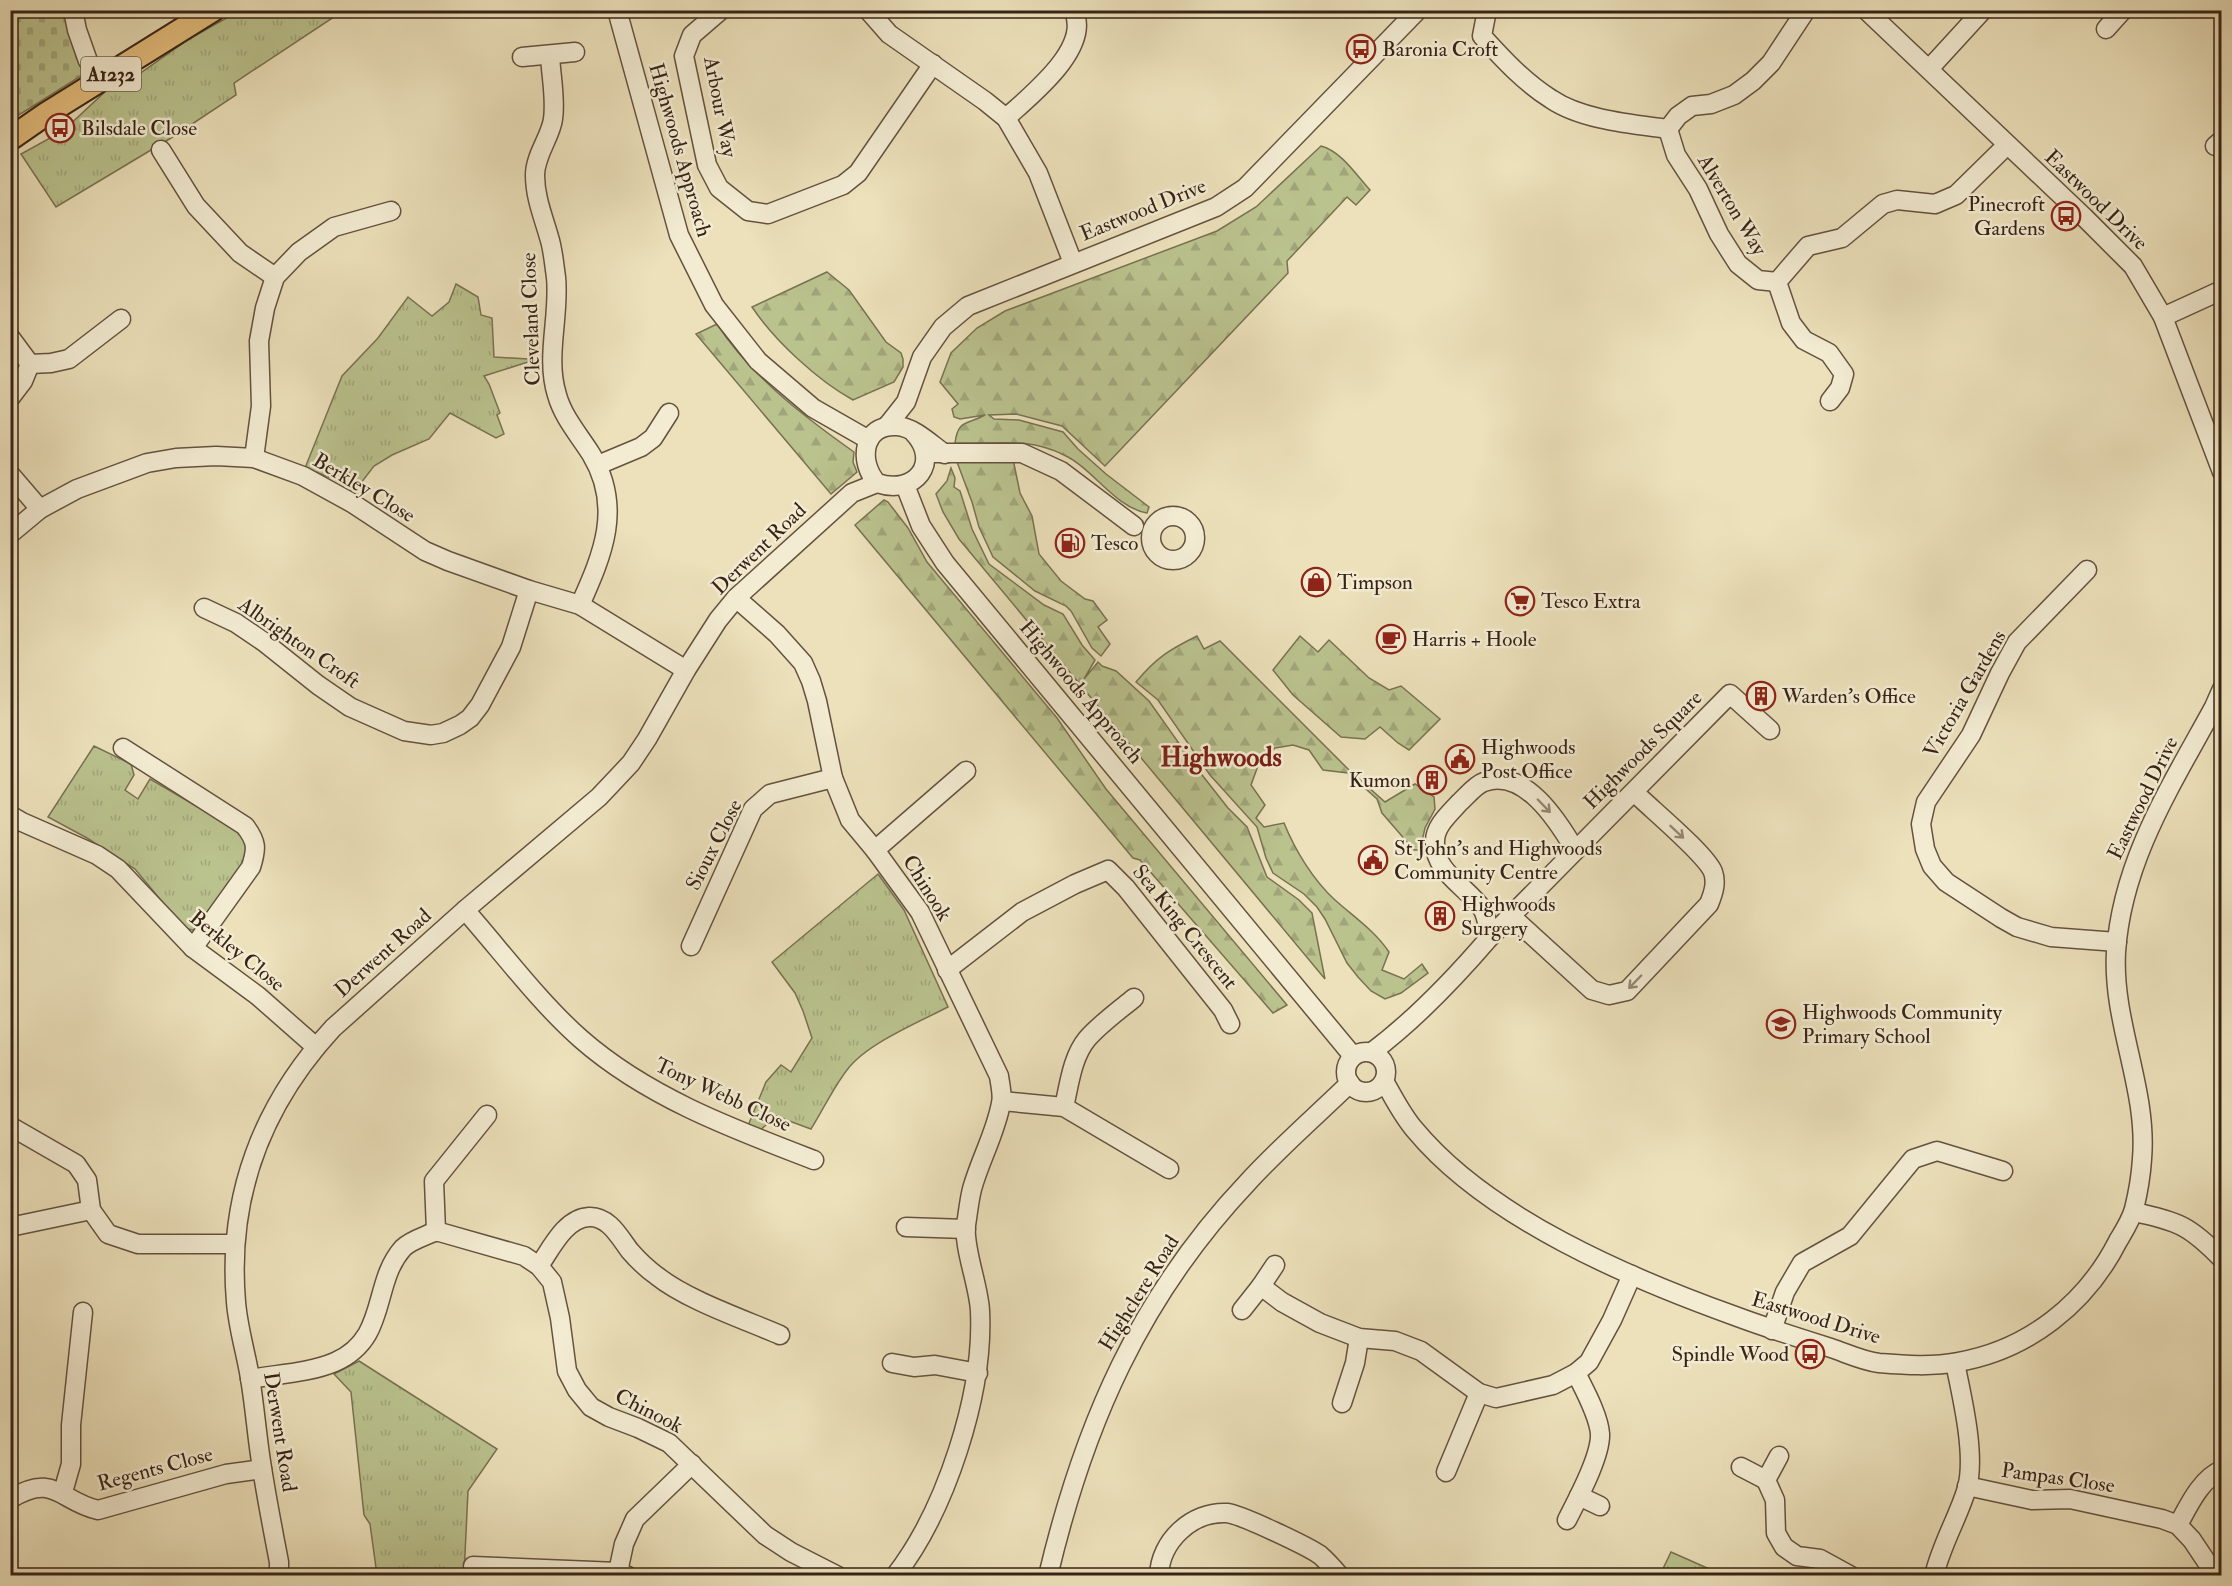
<svg xmlns="http://www.w3.org/2000/svg" width="2232" height="1586" font-family="'IM FELL Double Pica',serif">
	<style>
		.grass { fill: url(#grass-tufts); stroke: #787252; stroke-width: 1.5 }
		.forest { fill: url(#forest-firs); stroke: #787252; stroke-width: 1.5 }
		.cemetery { fill: url(#cemetery-stones); stroke: #787252; stroke-width: 1.5 }
		.lines { fill: none; stroke-linecap: round; stroke-linejoin: round }
		.minor-casing { stroke: #64523f; stroke-width: 21 }
		.major-casing { stroke: #372316; stroke-width: 26 }
		.minor { stroke: #f3ecd3; stroke-width: 18 }
		.major { stroke: #e6c07e; stroke-width: 22 }
		.oneway { stroke: #958874 }
		.labels { text-anchor: middle; dominant-baseline: central; stroke-width: 5; stroke-linejoin: round; paint-order: stroke }
		.shield { fill: #f3ecd3; stroke: #6f5f4f; stroke-width: 1.5 }
		.shield-label { font-size: 20px; font-weight: bold; fill: #372316 }
		.poi-label { font-size: 21px; fill: #372316; stroke: #f3ecd3; text-anchor: start }
		.street-label { font-size: 21px; fill: #372316; stroke: #f3ecd3 }
		.district-label { font-size: 27px; font-weight: bold; fill: #7a1f14; stroke: #f3ecd3 }
	</style>
	<defs>
		<pattern id="grass-tufts" width="24" height="20" patternUnits="userSpaceOnUse" patternTransform="scale(1.5)"><rect width="24" height="20" fill="#bac28e"/><path d="M3 7l-1-3M5 7V3M7 7l1-3M15 17l-1-3M17 17v-4M19 17l1-3" fill="none" stroke="#a0a67a"/></pattern>
		<pattern id="forest-firs" width="22" height="20" patternUnits="userSpaceOnUse" patternTransform="scale(1.5)"><rect width="22" height="20" fill="#bac28e"/><path d="M5 1l3.5 6h-7zM16 11l3.5 6h-7z" fill="#a0a67a"/></pattern>
		<pattern id="cemetery-stones" width="16" height="16" patternUnits="userSpaceOnUse" patternTransform="scale(1.5)"><rect width="16" height="16" fill="#bac28e"/><path d="M2 7V4a2 2 0 0 1 4 0v3zM10 15v-3a2 2 0 0 1 4 0v3z" fill="#a0a67a"/></pattern>
	</defs>
	<rect width="100%" height="100%" fill="#ece1bb"/>
	<filter id="stains"><feTurbulence type="fractalNoise" baseFrequency=".00333" numOctaves="4"/><feColorMatrix values="0 0 0 0 .2 0 0 0 0 .09 0 0 0 0 .02 0 0 0 .5 -.17"/></filter>
	<radialGradient id="worn" r=".72"><stop offset=".6" stop-color="#630" stop-opacity="0"/><stop offset="1" stop-color="#630" stop-opacity=".3"/></radialGradient>
	<!-- grass -->
	<g class="grass">
		<polygon points="239,11 343,11 234,83 236,95 171,138 56,207 21,154 63,131 108,89 139,74 189,39"/>
		<polygon points="456,284 478,297 481,315 492,318 494,357 528,359 528,362 484,376 489,384 500,413 497,415 504,434 496,438 450,413 429,439 392,455 374,466 354,492 334,479 305,468 342,376 378,338 408,297 432,316 449,302"/>
		<polygon points="94,746 131,764 134,775 125,790 138,799 150,779 241,832 247,844 245,860 201,924 193,930 184,928 135,869 87,838 48,817"/>
		<path d="M 878,874 L 904,910 L 948,1007 C 919,1022 866,1044 847,1070 C 833,1088 823,1110 811,1129 L 776,1116 L 758,1132 L 747,1128 L 766,1082 L 781,1065 L 791,1072 L 812,1038 L 803,1011 L 795,993 L 772,962 Z"/>
		<polygon points="359,1361 497,1449 468,1491 464,1575 377,1575 370,1524 364,1515 351,1392 334,1374"/>
		<polygon points="1671,1552 1723,1575 1660,1575"/>
	</g>
	<!-- forest -->
	<g class="forest">
		<path d="M 1321,146 C 1341,151 1357,176 1370,190 L 1356,205 L 1347,197 L 1287,261 L 1288,273 L 1105,466 L 1062,426 L 1016,414 L 989,415 L 994,419 L 1019,420 L 1063,432 L 1078,449 L 1106,474 L 1149,507 L 1147,513 C 1114,507 1094,469 1064,455 C 1025,436 996,445 955,443 C 958,419 967,425 985,415 L 960,419 L 954,417 L 952,409 L 958,404 L 940,382 L 951,353 L 977,328 L 1005,311 L 1217,231 L 1256,207 Z"/>
		<path d="M 827,272 L 849,290 L 886,342 L 901,353 L 903,359 L 903,367 L 894,382 L 853,400 C 817,380 775,341 752,307 Z"/>
		<path d="M 717,324 C 751,376 803,416 854,452 L 853,462 L 857,472 L 831,494 L 696,334 Z"/>
		<polygon points="1013,459 1020,493 1032,516 1039,554 1061,581 1085,599 1093,601 1107,620 1098,627 1110,644 1101,656 1092,648 1071,611 1066,606 1035,591 993,557 979,527 972,502 957,462"/>
		<polygon points="951,468 955,478 954,487 960,491 972,529 989,564 1044,605 1063,614 1082,645 1095,660 1084,679 1098,662 1102,666 1116,671 1149,701 1195,766 1228,808 1247,827 1267,877 1299,900 1312,913 1325,979 959,539 943,512 936,494 947,481"/>
		<polygon points="884,500 888,502 908,528 927,562 1057,718 1106,789 1287,1005 1273,1013 1140,860 1133,858 855,525"/>
		<path d="M 1197,636 L 1204,649 L 1220,641 L 1349,770 L 1385,802 L 1415,784 L 1434,797 L 1435,809 L 1425,828 L 1420,850 L 1414,850 L 1382,813 L 1377,799 L 1348,773 L 1323,770 L 1309,750 L 1293,745 L 1275,748 L 1259,763 L 1251,785 L 1265,805 L 1256,818 L 1264,827 L 1284,823 C 1295,850 1313,880 1335,900 C 1354,917 1375,931 1389,952 L 1382,970 L 1404,979 L 1422,964 L 1428,973 L 1401,993 L 1385,999 L 1371,991 L 1358,977 L 1347,963 L 1325,919 L 1317,907 L 1304,894 L 1273,873 L 1266,858 L 1257,827 L 1210,775 L 1158,700 L 1136,682 C 1157,657 1169,650 1197,636 Z"/>
		<polygon points="1300,636 1318,652 1329,640 1369,678 1389,690 1401,686 1440,719 1409,750 1398,743 1380,727 1365,739 1341,737 1293,695 1273,670"/>
	</g>
	<!-- cemetery -->
	<polygon class="cemetery" points="11,11 63,11 84,74 11,120"/>
	<g class="lines">
		<!-- minor casing -->
		<g class="minor-casing">
			<g id="minor">
				<polyline points="73,10 77,30 88,61"/>
				<polyline points="617,10 679,235 714,305 758,361 813,408 869,440"/>
				<polyline points="721,10 692,35 684,56 707,165 719,188 748,211 768,214 843,185 858,173 933,64"/>
				<polyline points="868,10 889,34 985,101 1006,118 1038,173 1073,263"/>
				<path d="M 1487,10 L 1482,36 C 1503,59 1524,82 1551,99 C 1582,120 1632,124 1668,129 L 1678,116 L 1692,106 L 1711,104 L 1734,95 L 1753,81 L 1771,63 L 1806,10"/>
				<polyline points="1866,10 2084,217 2133,266 2163,317 2222,472"/>
				<polyline points="2106,29 2123,10"/>
				<path d="M 550,56 C 551,76 556,99 553,119 C 551,136 535,155 535,175 C 535,197 543,216 549,237 C 553,249 554,264 556,277 C 560,316 545,357 557,395 C 563,417 579,435 591,454 C 623,507 603,554 580,605"/>
				<polyline points="522,57 575,52"/>
				<polyline points="1929,69 1983,10"/>
				<path d="M 1006,118 C 1030,96 1093,47 1073,10"/>
				<polyline points="1668,129 1676,155 1698,189 1719,234 1738,264 1758,280 1777,282"/>
				<polyline points="2215,146 2222,140"/>
				<polyline points="161,150 196,206 240,253 275,277"/>
				<polyline points="2163,317 2222,290"/>
				<polyline points="10,337 30,364"/>
				<polyline points="30,364 51,363 69,359 121,319"/>
				<polyline points="10,398 23,381 30,364"/>
				<polyline points="1830,401 1840,388 1844,374 1829,353 1804,340 1791,323 1777,282 1808,246 1842,238 1883,204 1897,200 1935,204 1956,195 2007,145"/>
				<polyline points="887,426 906,402 922,357 943,327 968,306 1216,207 1245,188 1418,10"/>
				<path d="M 913,432 C 942,462 915,496 877,483 C 858,462 862,424 897,426 C 914,427 932,445 945,454"/>
				<polyline points="933,453 1022,453 1061,471 1134,526"/>
				<polyline points="254,458 261,406 259,341 265,308 275,277 299,252 334,227 391,211"/>
				<polyline points="598,465 641,447 653,438 669,413"/>
				<polyline points="10,474 40,509"/>
				<polyline points="905,485 921,526 945,563 1353,1056"/>
				<circle cx="1173" cy="538" r="22"/>
				<polyline points="10,534 40,509 77,489 147,463 176,458 216,456 254,458 303,476 352,503 425,551 448,561 529,590 580,605 686,670"/>
				<polyline points="2087,570 2017,642 2000,673 1971,735 1926,802 1921,824 1925,849 1932,866 1946,882 2001,918 2017,927 2051,937 2117,942"/>
				<path d="M 736,598 L 777,634 L 803,663 L 811,681 L 817,701 L 833,778 L 850,820 L 875,850 L 920,912 L 999,1076 C 1000,1084 1003,1095 1001,1103 C 996,1132 980,1160 972,1189 C 969,1201 968,1213 966,1225 C 963,1247 979,1286 980,1311 C 984,1394 946,1510 895,1576"/>
				<polyline points="204,608 236,623 264,642 318,685 350,707 404,731 431,735 443,733 460,725 470,718 480,705 511,647 529,590"/>
				<path d="M 123,748 L 245,826 C 257,842 257,848 251,867 L 193,948"/>
				<polyline points="10,815 22,822 97,855 118,869 193,948 258,996 316,1047"/>
				<polyline points="875,850 966,771"/>
				<path d="M 465,910 C 502,952 539,1002 581,1039 C 647,1097 733,1129 814,1160"/>
				<path d="M 1511,916 L 1592,990 L 1609,995 L 1627,991 L 1709,904 C 1713,894 1717,883 1713,872 C 1706,854 1650,808 1634,792"/>
				<path d="M 1490,937 C 1488,928 1487,918 1483,910 C 1468,887 1433,872 1435,841 C 1435,826 1450,813 1459,803 C 1466,797 1475,785 1484,782 C 1524,767 1558,821 1575,850"/>
				<polyline points="691,946 753,809 770,794 833,778"/>
				<polyline points="947,970 1022,912 1075,884 1108,870 1126,888 1223,1010 1230,1024"/>
				<path d="M 1372,1052 C 1416,1019 1454,979 1490,937 L 1730,694 L 1770,730"/>
				<circle cx="1366" cy="1072" r="20"/>
				<path d="M 1384,1081 C 1394,1098 1402,1115 1415,1130 C 1488,1218 1629,1278 1735,1316 C 1767,1328 1799,1338 1831,1348 C 1846,1353 1863,1361 1879,1363 C 1905,1365 1932,1367 1958,1362 C 2028,1350 2086,1304 2118,1241 C 2124,1231 2131,1220 2134,1209 C 2138,1193 2141,1175 2142,1159 C 2148,1089 2112,1023 2116,952 C 2122,861 2171,786 2214,707 L 2222,689"/>
				<polyline points="1002,1101 1064,1107 1169,1169"/>
				<path d="M 1064,1107 C 1069,1086 1072,1057 1087,1039 C 1100,1024 1118,1011 1134,998"/>
				<polyline points="10,1126 76,1164 87,1180 91,1210 108,1234 138,1244 235,1244"/>
				<path d="M 2134,1212 C 2178,1221 2190,1226 2222,1259"/>
				<polyline points="10,1227 91,1210"/>
				<polyline points="906,1227 966,1229"/>
				<polyline points="436,1231 434,1181 487,1115"/>
				<polyline points="1275,1265 1261,1286 1282,1302 1320,1323 1359,1338 1395,1341 1421,1351 1479,1393 1496,1398 1553,1385 1576,1373 1589,1362 1612,1320 1632,1275"/>
				<path d="M 539,1266 C 551,1249 565,1218 589,1217 C 609,1216 620,1238 630,1251 C 637,1259 647,1269 657,1276 C 687,1300 743,1319 780,1335"/>
				<polyline points="1242,1310 1261,1286"/>
				<polyline points="1772,1330 1785,1292 1802,1263 1850,1236 1913,1159 1937,1151 2003,1171"/>
				<polyline points="892,1363 914,1367 935,1365 978,1373"/>
				<path d="M 250,1379 C 278,1374 309,1373 335,1362 C 389,1338 371,1284 403,1248 C 411,1240 426,1236 436,1231 L 524,1256 L 539,1266 L 552,1282 L 560,1318 L 567,1371 L 577,1390 L 591,1407 L 609,1417 L 638,1428 L 669,1443 L 765,1535 L 791,1552 L 838,1576"/>
				<polyline points="1342,1403 1355,1363 1359,1338"/>
				<polyline points="1779,1456 1766,1480 1775,1500 1776,1533 1784,1547 1797,1556 1820,1559 1851,1576"/>
				<polyline points="1741,1467 1766,1480"/>
				<polyline points="1446,1472 1479,1393"/>
				<polyline points="1967,1486 2032,1500 2070,1499 2162,1519 2178,1525 2192,1540 2208,1564 2210,1576"/>
				<polyline points="63,1492 71,1464 71,1425 83,1312"/>
				<polyline points="1579,1496 1600,1506"/>
				<path d="M 10,1499 C 55,1472 59,1501 98,1510 L 226,1474 L 262,1469"/>
				<path d="M 1567,1520 C 1577,1500 1601,1456 1600,1434 C 1599,1416 1584,1389 1576,1373"/>
				<path d="M 2178,1525 C 2188,1507 2201,1478 2222,1470"/>
				<polyline points="473,1566 618,1572 628,1576"/>
				<polyline points="618,1572 624,1544 635,1519 692,1464"/>
				<path d="M 279,1576 L 279,1562 C 273,1531 267,1500 262,1468 C 257,1438 255,1408 250,1378 C 246,1353 238,1328 236,1302 C 227,1197 262,1105 333,1028 L 465,910 L 599,797 L 631,763 L 647,739 L 686,670 L 718,620 L 736,598 L 852,493 L 877,483"/>
				<path d="M 1048,1576 C 1084,1424 1140,1296 1248,1182 C 1280,1147 1316,1116 1350,1083"/>
				<path d="M 1159,1576 C 1160,1541 1192,1511 1227,1513 C 1242,1515 1307,1546 1320,1555 C 1327,1561 1334,1569 1340,1576"/>
				<path d="M 1934,1576 C 1941,1545 1958,1518 1967,1488 C 1976,1455 1962,1397 1955,1363"/>
			</g>
		</g>
		<!-- major casing -->
		<g class="major-casing">
			<polyline id="major" points="10,139 46,114 213,10"/>
		</g>
		<!-- minor -->
		<use href="#minor" class="minor"/>
		<!-- major -->
		<use href="#major" class="major"/>
	</g>
	<!-- one-way arrows -->
	<defs><path id="oneway-shaft" d="M-6 0H5M1.5-3L5.5 0L1.5 3" fill="none" stroke-width="1.6" stroke-linecap="round" stroke-linejoin="round" transform="scale(1.5)"/></defs>
	<g class="oneway">
		<use href="#oneway-shaft" transform="translate(1544 806) rotate(46)"/>
		<use href="#oneway-shaft" transform="translate(1677 832) rotate(43)"/>
		<use href="#oneway-shaft" transform="translate(1635 982) rotate(134)"/>
	</g>
	<!-- icons -->
	<defs>
		<g id="bus-ring" transform="scale(1.5)"><circle r="9.5" fill="#f3ecd3" stroke="#8f2418" stroke-width="1.5"/><path d="M-5-6H5V4H4V6H2V4H-2V6H-4V4H-5ZM-3.5-4V0h7V-4ZM-3.5 1.2v1.5H-2V1.2ZM2 1.2v1.5H3.5V1.2Z" fill="#8f2418"/></g>
		<g id="fuel-ring" transform="scale(1.5)"><circle r="9.5" fill="#f3ecd3" stroke="#8f2418" stroke-width="1.5"/><path d="M-5.5-6h7V0h2V4h1.3V-2.5L3-4.5l.8-.8L6-3V5H2.5V1h-1V6h-7ZM-4.2-4.7v3.2H.2V-4.7Z" fill="#8f2418"/></g>
		<g id="shop-ring" transform="scale(1.5)"><circle r="9.5" fill="#f3ecd3" stroke="#8f2418" stroke-width="1.5"/><path d="M-5-2.5h2.3a2.7 3.5 0 0 1 5.4 0H5L5.5 6h-11ZM-1.5-2.5h3a1.5 2.3 0 0 0-3 0Z" fill="#8f2418"/></g>
		<g id="supermarket-ring" transform="scale(1.5)"><circle r="9.5" fill="#f3ecd3" stroke="#8f2418" stroke-width="1.5"/><path d="M-6-5.5h2.5l.6 2H6L4.5 2H-2.5L-4.4-4H-6ZM-1.5 3.2a1.3 1.3 0 1 0 .1 0ZM3 3.2a1.3 1.3 0 1 0 .1 0Z" fill="#8f2418"/></g>
		<g id="cafe-ring" transform="scale(1.5)"><circle r="9.5" fill="#f3ecd3" stroke="#8f2418" stroke-width="1.5"/><path d="M-5.5-4.5H6V0H3Q3 3.5 0 3.5H-2.5Q-5.5 3.5-5.5 0ZM3-3.2v2h1.7v-2ZM-6 4.5H4V6H-6Z" fill="#8f2418"/></g>
		<g id="building-ring" transform="scale(1.5)"><circle r="9.5" fill="#f3ecd3" stroke="#8f2418" stroke-width="1.5"/><path d="M-4-6H4V6H1V3H-1V6H-4ZM-2.5-4.3h1.7v1.8h-1.7ZM.8-4.3h1.7v1.8H.8ZM-2.5-1h1.7V.8h-1.7ZM.8-1h1.7V.8H.8Z" fill="#8f2418"/></g>
		<g id="civic-ring" transform="scale(1.5)"><circle r="9.5" fill="#f3ecd3" stroke="#8f2418" stroke-width="1.5"/><path d="M-.6-6.5H3V-4.5H.6V-3L4-1V1h2V6H-6V1h2V-1L-.6-3ZM-1.2 2.5V6h2.4V2.5Z" fill="#8f2418"/></g>
		<g id="school-ring" transform="scale(1.5)"><circle r="9.5" fill="#f3ecd3" stroke="#8f2418" stroke-width="1.5"/><path d="M0-5L7-2L0 1L-7-2ZM-4 1L0 2.5L4 1V4Q0 6-4 4Z" fill="#8f2418"/></g>
	</defs>
	<g fill-rule="evenodd">
		<use href="#bus-ring" x="1361" y="49"/>
		<use href="#bus-ring" x="60" y="128"/>
		<use href="#bus-ring" x="2066" y="216"/>
		<use href="#fuel-ring" x="1070" y="543"/>
		<use href="#shop-ring" x="1316" y="582"/>
		<use href="#supermarket-ring" x="1520" y="601"/>
		<use href="#cafe-ring" x="1391" y="639"/>
		<use href="#building-ring" x="1761" y="696"/>
		<use href="#civic-ring" x="1460" y="759"/>
		<use href="#building-ring" x="1432" y="780"/>
		<use href="#civic-ring" x="1373" y="860"/>
		<use href="#building-ring" x="1440" y="916"/>
		<use href="#school-ring" x="1781" y="1024"/>
		<use href="#bus-ring" x="1810" y="1354"/>
	</g>
	<g class="labels">
		<!-- shield labels -->
		<rect class="shield" x="81" y="57" width="60" height="34" rx="4.5"/>
		<g class="shield-label">
			<text x="111" y="74">A1232</text>
		</g>
		<!-- poi labels -->
		<g class="poi-label">
			<text x="1382" y="49">Baronia Croft</text>
			<text x="81" y="128">Bilsdale Close</text>
			<text x="2045" y="204" text-anchor="end">Pinecroft<tspan x="2045" dy="24">Gardens</tspan></text>
			<text x="1091" y="543">Tesco</text>
			<text x="1337" y="582">Timpson</text>
			<text x="1541" y="601">Tesco Extra</text>
			<text x="1412" y="639">Harris + Hoole</text>
			<text x="1782" y="696">Warden's Office</text>
			<text x="1481" y="747">Highwoods<tspan x="1481" dy="24">Post Office</tspan></text>
			<text x="1411" y="780" text-anchor="end">Kumon</text>
			<text x="1394" y="848">St John's and Highwoods<tspan x="1394" dy="24">Community Centre</tspan></text>
			<text x="1461" y="904">Highwoods<tspan x="1461" dy="24">Surgery</tspan></text>
			<text x="1802" y="1012">Highwoods Community<tspan x="1802" dy="24">Primary School</tspan></text>
			<text x="1789" y="1354" text-anchor="end">Spindle Wood</text>
		</g>
		<!-- street labels -->
		<g class="street-label">
			<text transform="translate(720 107) rotate(79)">Arbour Way</text>
			<text transform="translate(680 150) rotate(74)">Highwoods Approach</text>
			<text transform="translate(2096 200) rotate(44)">Eastwood Drive</text>
			<text transform="translate(1732 205) rotate(59)">Alverton Way</text>
			<text transform="translate(1143 210) rotate(-22)">Eastwood Drive</text>
			<text transform="translate(531 319) rotate(-92)">Cleveland Close</text>
			<text transform="translate(364 488) rotate(31)">Berkley Close</text>
			<text transform="translate(759 549) rotate(-44)">Derwent Road</text>
			<text transform="translate(299 643) rotate(35)">Albrighton Croft</text>
			<text transform="translate(1081 692) rotate(50)">Highwoods Approach</text>
			<text transform="translate(1965 694) rotate(-60)">Victoria Gardens</text>
			<text transform="translate(1643 750) rotate(-45)">Highwoods Square</text>
			<text transform="translate(2143 798) rotate(-64)">Eastwood Drive</text>
			<text transform="translate(714 845) rotate(-63)">Sioux Close</text>
			<text transform="translate(927 888) rotate(58)">Chinook</text>
			<text transform="translate(1185 927) rotate(51)">Sea King Crescent</text>
			<text transform="translate(237 951) rotate(39)">Berkley Close</text>
			<text transform="translate(383 953) rotate(-42)">Derwent Road</text>
			<text transform="translate(723 1095) rotate(25)">Tony Webb Close</text>
			<text transform="translate(1139 1293) rotate(-58)">Highclere Road</text>
			<text transform="translate(1816 1318) rotate(17)">Eastwood Drive</text>
			<text transform="translate(649 1411) rotate(27)">Chinook</text>
			<text transform="translate(280 1432) rotate(81)">Derwent Road</text>
			<text transform="translate(155 1469) rotate(-15)">Regents Close</text>
			<text transform="translate(2058 1478) rotate(8)">Pampas Close</text>
		</g>
		<!-- district labels -->
		<g class="district-label">
			<text x="1221" y="757">Highwoods</text>
		</g>
	</g>
	<!-- margin -->
	<rect width="2232" height="1586" fill="none" stroke="#ece1bb" stroke-width="36"/>
	<rect x="12" y="12" width="2208" height="1562" fill="none" stroke="#372316" stroke-width="3"/>
	<rect x="18" y="18" width="2196" height="1550" fill="none" stroke="#372316" stroke-width="1.5"/>
	<rect width="100%" height="100%" filter="url(#stains)"/>
	<rect width="100%" height="100%" fill="url(#worn)"/>
</svg>
